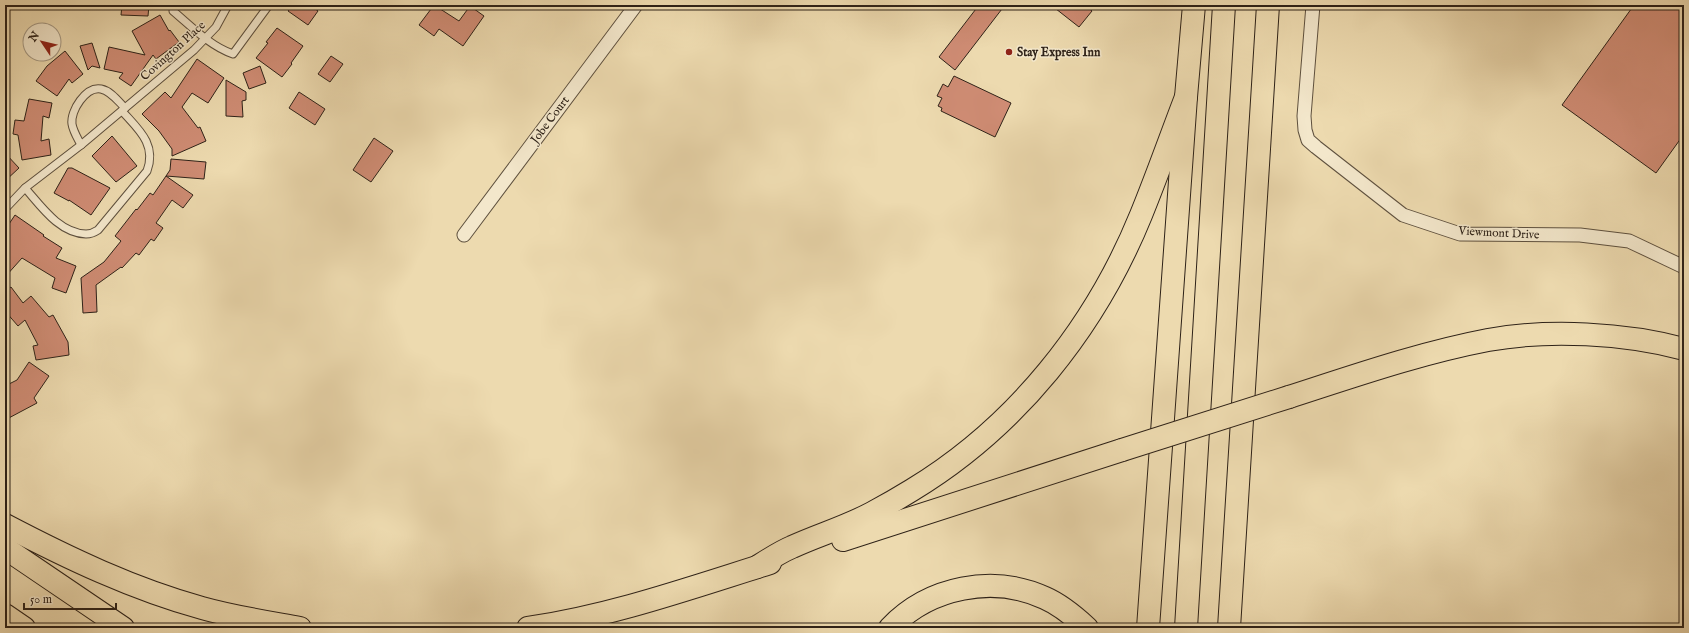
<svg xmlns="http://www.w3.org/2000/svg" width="1689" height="633" font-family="'IM FELL English',serif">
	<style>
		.building { fill: #cf8c74; stroke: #2e2218 }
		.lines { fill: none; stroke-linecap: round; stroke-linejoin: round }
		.lane-casing { stroke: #5e503e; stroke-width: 9 }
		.street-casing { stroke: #5e503e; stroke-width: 15 }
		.highway-casing { stroke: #2e2218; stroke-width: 24 }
		.lane { stroke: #f3e7cb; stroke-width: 7 }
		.street { stroke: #f3e7cb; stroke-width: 13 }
		.highway { stroke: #eddaaf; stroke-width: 22 }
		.highway-bridge-casing { stroke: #2e2218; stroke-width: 24; stroke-linecap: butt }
		.highway-bridge { stroke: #eddaaf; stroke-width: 22 }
		.poi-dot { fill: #8f2418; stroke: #f3e7cb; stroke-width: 1.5 }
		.labels { text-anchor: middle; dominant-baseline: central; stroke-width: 3; stroke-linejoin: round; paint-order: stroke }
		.street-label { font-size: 12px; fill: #2e2218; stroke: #f3e7cb }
		.poi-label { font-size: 12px; font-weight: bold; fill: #2e2218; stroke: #f3e7cb; text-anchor: start }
	</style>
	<rect width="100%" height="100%" fill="#eddaaf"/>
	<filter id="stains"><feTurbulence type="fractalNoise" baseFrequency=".005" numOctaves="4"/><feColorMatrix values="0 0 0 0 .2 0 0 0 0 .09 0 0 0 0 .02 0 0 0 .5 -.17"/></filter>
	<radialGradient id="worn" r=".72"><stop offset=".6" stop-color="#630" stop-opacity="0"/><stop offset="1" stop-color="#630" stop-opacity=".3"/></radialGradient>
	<!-- building -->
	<g class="building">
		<polygon points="122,5 149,5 148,16 121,15"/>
		<polygon points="293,5 310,5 318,11 308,25 288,11"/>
		<polygon points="434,5 459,21 470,6 484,16 463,46 439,29 434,36 419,25"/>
		<polygon points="979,5 1005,5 955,70 939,57"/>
		<polygon points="1051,5 1085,5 1092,11 1079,27"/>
		<polygon points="1634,5 1684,5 1684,134 1656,173 1562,105"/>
		<polygon points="160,15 169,31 170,30 179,42 156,59 153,55 131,86 119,78 123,73 104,69 109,47 145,55 132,31"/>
		<polygon points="277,28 303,46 291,63 292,64 282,77 256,58 268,43 266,42"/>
		<polygon points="92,43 100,68 92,66 88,70 80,46"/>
		<polygon points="65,51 83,74 72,83 69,79 57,96 36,81 47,66"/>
		<polygon points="331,56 343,64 330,82 318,74"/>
		<polygon points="197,59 224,78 208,103 192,93 182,107 198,128 200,127 206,141 172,156 172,149 159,131 142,114 165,92 171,98"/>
		<polygon points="260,66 266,83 249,89 243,73"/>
		<polygon points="954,76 1011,103 995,137 941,111 942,108 938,106 942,98 937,96 943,84 948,87"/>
		<polygon points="226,80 246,92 246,100 242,101 243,117 226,116"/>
		<polygon points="299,92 325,109 315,125 289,108"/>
		<polygon points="29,99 52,103 49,118 43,116 41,141 49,139 51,155 22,160 18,135 13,134 15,120 24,121"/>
		<polygon points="112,136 137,166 116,182 92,156"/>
		<polygon points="374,138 393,151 371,182 353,170"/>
		<polygon points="5,153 19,168 5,181"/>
		<polygon points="171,159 206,162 204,179 166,176 170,170"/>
		<polygon points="68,168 72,168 110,188 91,215 69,200 69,201 54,193"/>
		<polygon points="166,176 193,195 183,208 172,200 156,223 163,228 154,241 151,239 139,255 136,253 122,268 121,267 96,285 97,312 83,313 81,278 104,262 121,241 115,236 136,209 137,210 150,193 153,195"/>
		<polygon points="15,215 44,235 43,236 62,248 56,258 76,266 66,293 52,288 55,278 22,258 5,277 5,230"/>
		<polygon points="11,287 23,303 31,296 49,317 53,315 68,342 69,355 36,360 33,346 38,345 25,320 18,326 5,311 5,291"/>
		<polygon points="29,362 49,376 34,398 37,403 5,420 5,386 17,380"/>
	</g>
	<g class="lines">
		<!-- lane casing -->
		<g class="lane-casing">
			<g id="lane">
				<path d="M 174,5 L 173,11 C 192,27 210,46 233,54 L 269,5"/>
				<path d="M 81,145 C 78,139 73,131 72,124 C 70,111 86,86 101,89 C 111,91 118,101 125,108"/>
				<path d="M 25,188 C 41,206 59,233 86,234 C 90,234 95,232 98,230 L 147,171 C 157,144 138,129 122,111"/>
				<polyline points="5,209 25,188 81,145 194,50 216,27 228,5"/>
			</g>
		</g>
		<!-- street casing -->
		<g class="street-casing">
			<g id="street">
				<polyline points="1313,5 1304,116 1305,130 1308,140 1316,147 1403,215 1460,234 1580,235 1629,241 1684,267"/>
				<polyline points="464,235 636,5"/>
			</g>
		</g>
		<!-- highway casing -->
		<g class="highway-casing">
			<g id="highway">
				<path d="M 1289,397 C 1354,376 1420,353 1488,340 C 1548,329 1625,333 1684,349"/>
				<path d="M 5,525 C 68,558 133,589 202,608 C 234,617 267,622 300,628"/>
				<polyline points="843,540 1122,450"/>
				<polyline points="5,548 123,628"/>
				<path d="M 757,567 C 768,560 780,552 792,547 C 818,535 846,527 872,513 C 885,506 899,498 912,490 C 1016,427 1095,328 1141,215 C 1157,176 1171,136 1186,97"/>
				<polyline points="5,615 24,628"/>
				<path d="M 528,628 C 611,616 690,588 770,563"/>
				<path d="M 890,628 C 929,587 993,574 1045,598 C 1061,605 1074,616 1087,628"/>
				<polyline points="1148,628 1186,97 1194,5"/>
				<polyline points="1186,628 1224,5"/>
				<polyline points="1229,628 1268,5"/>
			</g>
		</g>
		<!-- lane -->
		<use href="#lane" class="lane"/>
		<!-- street -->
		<use href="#street" class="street"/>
		<!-- highway -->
		<use href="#highway" class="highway"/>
		<!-- highway-bridge casing -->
		<g class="highway-bridge-casing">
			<polyline id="highway-bridge" points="1122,450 1289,397"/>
		</g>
		<!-- highway-bridge -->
		<use href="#highway-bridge" class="highway-bridge"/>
	</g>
	<!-- markers -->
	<circle class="poi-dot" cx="1009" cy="52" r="4"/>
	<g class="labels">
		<!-- street labels -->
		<g class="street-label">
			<text transform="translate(173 51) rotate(-42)">Covington Place</text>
			<text transform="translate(550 120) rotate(-53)">Jobe Court</text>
			<text transform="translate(1499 233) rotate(3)">Viewmont Drive</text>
		</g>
		<!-- poi labels -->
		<g class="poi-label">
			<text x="1017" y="52">Stay Express Inn</text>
		</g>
	</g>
	<!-- margin -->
	<rect width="1689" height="633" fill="none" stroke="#eddaaf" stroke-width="20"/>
	<rect x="6" y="6" width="1677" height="621" fill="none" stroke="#2e2218" stroke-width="2"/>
	<rect x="10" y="10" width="1669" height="613" fill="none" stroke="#2e2218"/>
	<!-- north arrow -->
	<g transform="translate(42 42) rotate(305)"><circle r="19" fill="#f3e7cb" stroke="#a49883"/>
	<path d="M0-3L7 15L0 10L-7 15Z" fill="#8f2418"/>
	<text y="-6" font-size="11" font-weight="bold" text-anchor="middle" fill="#2e2218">N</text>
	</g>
	<!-- scale -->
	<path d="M24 603v6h92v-6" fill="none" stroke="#2e2218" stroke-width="2"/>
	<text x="30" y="603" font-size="12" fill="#2e2218" stroke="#f3e7cb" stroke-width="3" paint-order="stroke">50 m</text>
	<rect width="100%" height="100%" filter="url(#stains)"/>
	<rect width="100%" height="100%" fill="url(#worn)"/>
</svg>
